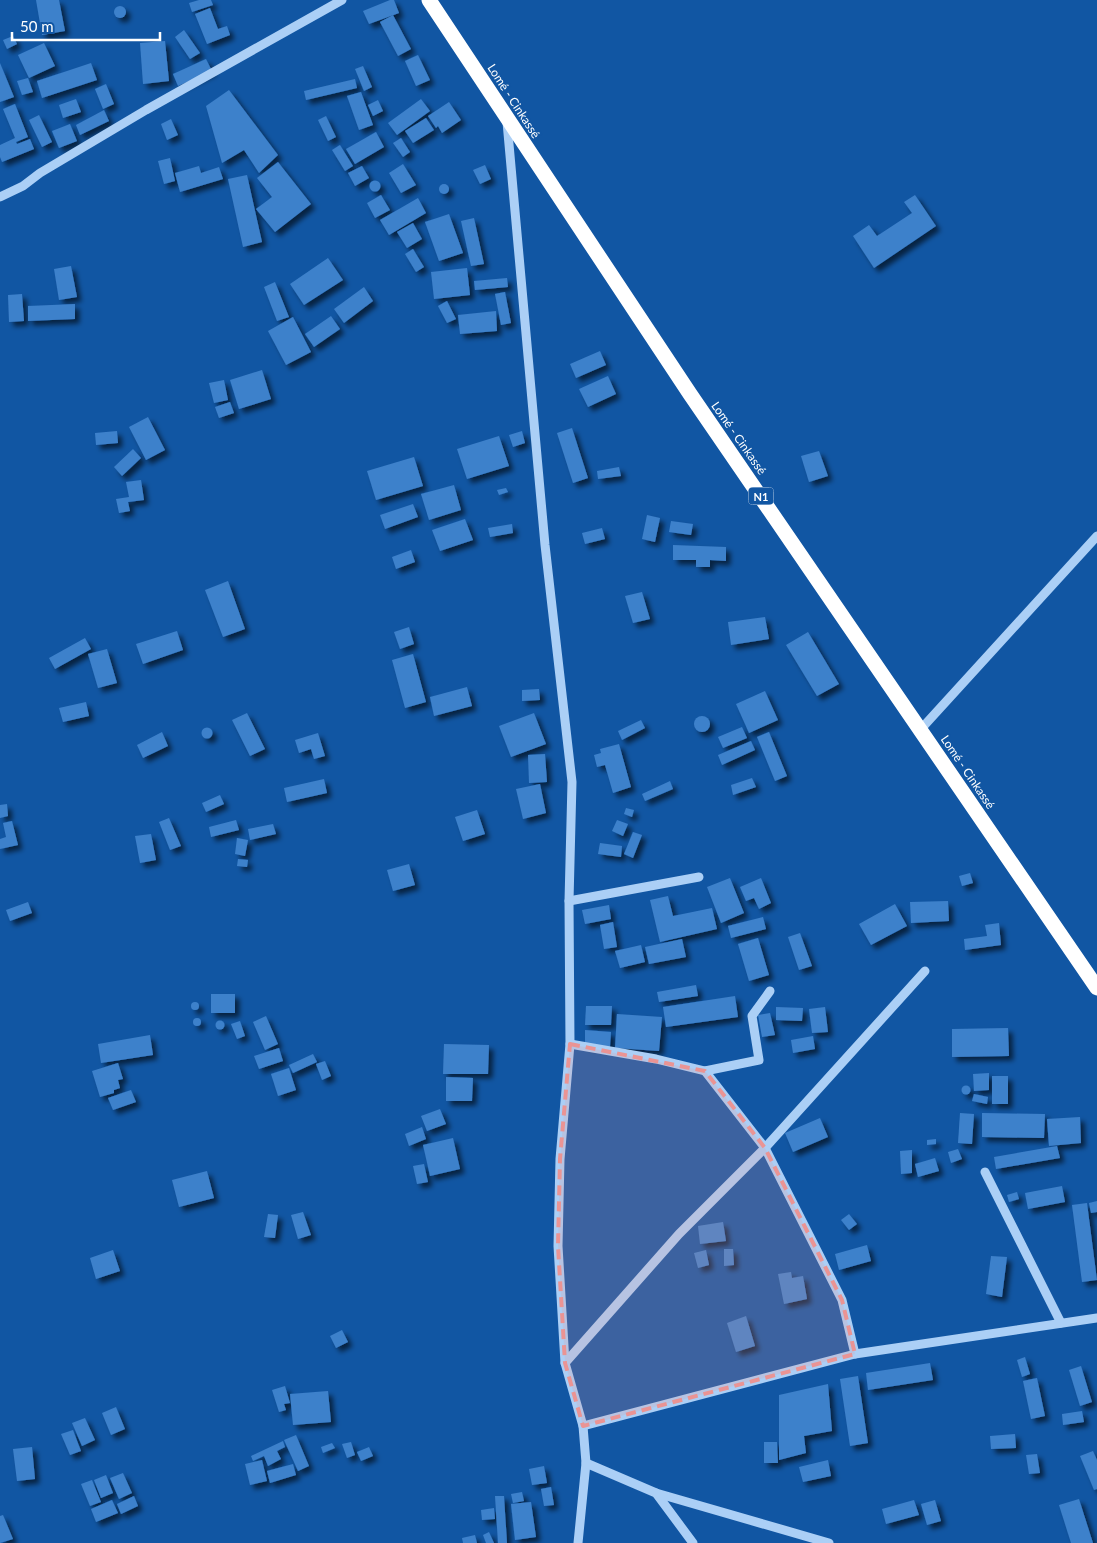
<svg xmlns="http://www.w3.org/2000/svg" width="1097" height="1543" font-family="Lato,sans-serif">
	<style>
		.building { fill: #3e81cb; filter: url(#shadow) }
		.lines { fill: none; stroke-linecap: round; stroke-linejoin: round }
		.minor { stroke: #abcff6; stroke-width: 9 }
		.highway { stroke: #fff; stroke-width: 15 }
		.marked { fill: #ea9494; fill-opacity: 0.2; stroke: #ea9494; stroke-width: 4; stroke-dasharray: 10 6; stroke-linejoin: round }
		.labels { text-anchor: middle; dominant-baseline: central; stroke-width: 4; stroke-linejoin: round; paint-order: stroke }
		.shield { fill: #1156a3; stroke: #b8cce3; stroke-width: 1 }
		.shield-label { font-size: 11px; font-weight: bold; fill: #fff }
		.street-label { font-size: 12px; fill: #fff; stroke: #1156a3 }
	</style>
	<defs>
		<filter id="shadow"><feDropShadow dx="4.5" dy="4.5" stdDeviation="2.5" flood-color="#0009"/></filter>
	</defs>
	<rect width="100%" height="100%" fill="#1156a3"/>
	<!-- building -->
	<g class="building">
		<polygon points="36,0 59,0 65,31 42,35"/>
		<polygon points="199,0 211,0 213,5 192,12 189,3"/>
		<polygon points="390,0 394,0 399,13 369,24 363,11"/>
		<circle cx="120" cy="12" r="6"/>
		<polygon points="210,8 218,29 227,26 230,35 207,44 195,14"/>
		<polygon points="393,15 411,49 398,56 380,22"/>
		<polygon points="184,30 200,53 190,59 175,37"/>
		<polygon points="13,36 17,44 7,49 3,40"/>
		<polygon points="165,41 169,81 143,84 140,43"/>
		<polygon points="44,43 55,66 29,78 18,55"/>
		<polygon points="418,55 430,80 416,86 405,61"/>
		<polygon points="206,59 212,71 178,86 173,74"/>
		<polygon points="0,63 14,97 0,102"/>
		<polygon points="91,63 97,80 42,98 37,81"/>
		<polygon points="363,66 372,87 364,91 355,69"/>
		<polygon points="28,78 33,92 22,95 17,81"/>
		<polygon points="355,79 357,88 306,100 304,91"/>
		<polygon points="106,84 114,104 103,109 95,89"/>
		<polygon points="229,90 278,155 259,173 244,150 222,163 206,106"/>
		<polygon points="361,92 373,125 359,130 347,96"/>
		<polygon points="76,99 81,112 63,118 59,105"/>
		<polygon points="421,99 430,111 397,135 388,123"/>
		<polygon points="378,100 383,111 373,116 368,105"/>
		<polygon points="449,102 461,120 442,133 438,126 436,128 428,116"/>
		<polygon points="15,104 28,137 16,142 17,144 30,139 34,149 2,162 0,157 0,145 15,138 3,109"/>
		<polygon points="104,110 109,121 80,135 76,125"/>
		<polygon points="39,115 52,142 42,147 29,120"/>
		<polygon points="326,116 336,137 328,141 318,120"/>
		<polygon points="426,118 434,130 413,143 405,131"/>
		<polygon points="171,119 178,135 167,140 161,124"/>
		<polygon points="70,124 77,141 59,148 52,131"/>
		<polygon points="376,132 384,147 355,164 346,149"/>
		<polygon points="401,138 410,152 403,157 393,143"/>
		<polygon points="340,145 353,166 345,171 332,150"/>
		<polygon points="170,158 175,181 164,184 158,161"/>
		<polygon points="278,162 311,204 275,232 256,209 272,197 257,178"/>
		<polygon points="403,164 416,185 401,193 389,173"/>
		<polygon points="485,165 491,179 480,184 473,170"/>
		<polygon points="199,166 201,173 219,167 223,179 180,192 175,173"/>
		<polygon points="362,166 369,178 355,186 348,173"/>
		<polygon points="247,175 262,242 243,247 228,179"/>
		<circle cx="375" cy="186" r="5.5"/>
		<circle cx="444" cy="189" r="5"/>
		<polygon points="381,195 390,210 375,218 367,203"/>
		<polygon points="915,195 936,226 874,268 853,236 869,225 877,236 912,213 904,202"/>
		<polygon points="418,198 426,213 389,235 380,220"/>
		<polygon points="449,214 463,253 439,261 425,222"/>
		<polygon points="474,218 484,264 471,266 461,221"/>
		<polygon points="413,223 422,239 407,248 397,232"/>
		<polygon points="413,249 424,267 416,272 405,254"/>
		<polygon points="328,258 343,280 304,305 290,284"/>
		<polygon points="71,266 77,297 59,300 54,269"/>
		<polygon points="467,268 470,295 434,299 431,272"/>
		<polygon points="507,278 508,287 475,290 474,281"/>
		<polygon points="275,282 289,317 277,321 264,287"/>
		<polygon points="364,287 373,301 344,323 334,309"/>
		<polygon points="505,292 511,323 501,325 495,294"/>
		<polygon points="22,294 24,321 9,322 8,295"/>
		<polygon points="447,301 456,319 447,323 438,306"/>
		<polygon points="75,304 75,319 28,321 28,306"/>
		<polygon points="496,311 497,331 460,334 458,315"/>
		<polygon points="331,316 340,329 314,347 305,334"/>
		<polygon points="293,317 311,352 286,365 268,331"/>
		<polygon points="600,351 606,365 576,378 570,364"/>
		<polygon points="262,370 271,399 239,409 230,380"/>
		<polygon points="608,376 616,394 588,407 579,389"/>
		<polygon points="224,380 228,400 214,403 209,383"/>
		<polygon points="230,402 234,413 219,418 215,407"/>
		<polygon points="148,417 165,450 146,460 129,427"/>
		<polygon points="572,428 588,478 573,483 557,433"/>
		<polygon points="117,431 118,443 96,445 95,433"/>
		<polygon points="522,431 525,443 513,447 509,435"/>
		<polygon points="499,436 509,466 467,479 457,449"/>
		<polygon points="133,449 141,458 122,476 114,467"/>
		<polygon points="819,451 828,476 809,482 801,456"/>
		<polygon points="414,457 423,486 376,500 367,471"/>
		<polygon points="619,467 621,476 598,479 597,471"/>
		<polygon points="141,480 144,500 128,502 130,511 119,513 116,499 129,497 126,482"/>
		<polygon points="454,485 461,510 429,520 421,494"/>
		<polygon points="506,488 508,492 499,495 497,490"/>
		<polygon points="413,504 418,517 385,529 380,515"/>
		<polygon points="647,515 660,518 655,542 642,539"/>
		<polygon points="465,519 473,540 440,551 432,530"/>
		<polygon points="671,521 693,524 691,535 669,532"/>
		<polygon points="512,524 513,533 490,537 488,528"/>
		<polygon points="602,528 605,539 585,544 582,533"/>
		<polygon points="673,545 726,547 726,561 710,560 710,567 696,567 696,560 673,560"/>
		<polygon points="411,550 415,562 396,569 392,557"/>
		<polygon points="228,581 245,629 223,637 205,590"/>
		<polygon points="642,592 650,619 633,623 625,596"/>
		<polygon points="765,617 769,639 731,645 728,622"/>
		<polygon points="409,627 414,644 400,649 394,632"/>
		<polygon points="177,631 183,650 143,664 136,644"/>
		<polygon points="808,632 839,684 817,696 786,645"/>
		<polygon points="85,638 91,649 55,669 49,658"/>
		<polygon points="107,649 117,683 98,688 88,654"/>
		<polygon points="413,654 426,702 405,708 392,660"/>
		<polygon points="467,687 472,706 434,716 430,697"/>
		<polygon points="539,689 540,700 522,701 522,690"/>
		<polygon points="765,691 778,720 749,733 736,704"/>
		<polygon points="86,702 89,716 63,722 59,708"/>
		<polygon points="247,713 265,749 250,756 232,720"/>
		<polygon points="534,713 546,744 511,757 499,726"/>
		<circle cx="702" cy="724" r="8"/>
		<polygon points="641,720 645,728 622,740 618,731"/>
		<polygon points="742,727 747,738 723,748 718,737"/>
		<circle cx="207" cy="733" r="5.5"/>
		<polygon points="162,732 168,746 143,758 137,745"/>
		<polygon points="769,732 787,776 775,781 757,737"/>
		<polygon points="318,733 325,756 314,759 311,749 299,753 295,740"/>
		<polygon points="751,741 755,750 722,765 718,755"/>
		<polygon points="619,744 631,787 613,793 605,765 597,767 594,755 601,753 600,749"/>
		<polygon points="545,754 547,782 529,783 528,755"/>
		<polygon points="752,778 756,787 733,795 731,785"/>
		<polygon points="324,779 327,793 287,802 284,788"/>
		<polygon points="670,781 673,789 645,801 642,794"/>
		<polygon points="540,784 546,813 523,819 516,789"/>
		<polygon points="220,795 224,804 206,812 202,803"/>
		<polygon points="7,804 8,816 0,818 0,805"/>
		<polygon points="626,808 634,810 632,817 624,814"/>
		<polygon points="477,810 485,834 463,841 455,817"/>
		<polygon points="169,818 181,846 170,850 159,822"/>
		<polygon points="236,820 239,830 211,837 209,827"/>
		<polygon points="617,820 628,824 623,836 612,831"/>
		<polygon points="12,821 18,845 0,849 0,839 6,837 3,823"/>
		<polygon points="273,824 276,834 250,840 248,829"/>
		<polygon points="633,832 642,835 633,858 624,854"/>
		<polygon points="151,834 156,860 140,863 135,836"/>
		<polygon points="237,838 248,840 245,856 235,854"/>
		<polygon points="600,843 622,846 621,857 598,854"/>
		<polygon points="238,859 248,860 247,867 237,866"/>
		<polygon points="409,864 415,885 393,891 387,870"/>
		<polygon points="970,873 973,883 962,886 959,876"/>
		<polygon points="730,878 744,913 721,923 707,887"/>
		<polygon points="761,878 771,903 759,909 754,898 746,901 740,887"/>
		<polygon points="668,896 673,916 712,908 717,929 660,942 650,900"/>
		<polygon points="948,901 949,921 911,923 910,902"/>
		<polygon points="28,902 32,913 10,921 6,910"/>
		<polygon points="895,904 907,926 871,945 859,924"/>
		<polygon points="609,905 611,919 585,924 582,910"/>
		<polygon points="763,917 766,929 731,938 728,926"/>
		<polygon points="613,922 617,947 604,949 600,925"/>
		<polygon points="999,923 1001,945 965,950 964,939 987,936 985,925"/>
		<polygon points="800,933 812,966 799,970 788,937"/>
		<polygon points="758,938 769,975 749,981 738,944"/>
		<polygon points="682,939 686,957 649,964 645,947"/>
		<polygon points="641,945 645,962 620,968 615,951"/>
		<polygon points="696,985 698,996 659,1002 657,992"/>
		<rect x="211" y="994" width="24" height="19"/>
		<polygon points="735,996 738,1017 666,1027 663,1007"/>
		<circle cx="195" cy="1006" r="4"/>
		<polygon points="586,1006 612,1006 611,1025 585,1025"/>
		<polygon points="776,1007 803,1008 802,1021 776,1020"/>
		<polygon points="825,1007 828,1032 812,1033 809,1009"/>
		<polygon points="770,1013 775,1035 762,1037 758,1015"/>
		<polygon points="617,1014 662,1017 659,1051 615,1048"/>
		<polygon points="266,1016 278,1044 265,1050 253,1022"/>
		<circle cx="197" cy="1022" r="4"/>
		<circle cx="220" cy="1025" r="4.5"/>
		<polygon points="240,1021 245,1036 237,1039 231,1024"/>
		<polygon points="1008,1028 1009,1056 952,1057 952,1029"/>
		<polygon points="585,1030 611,1032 610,1047 585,1045"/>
		<polygon points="150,1035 153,1055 101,1063 98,1044"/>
		<polygon points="813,1036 815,1049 793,1053 791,1040"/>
		<polygon points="444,1044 489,1045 488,1074 443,1074"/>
		<polygon points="279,1048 283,1061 259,1069 254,1056"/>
		<polygon points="313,1054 317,1062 293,1073 289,1065"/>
		<polygon points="325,1061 331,1076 322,1080 316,1064"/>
		<polygon points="118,1063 123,1079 118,1080 120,1088 114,1090 114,1093 100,1097 92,1071"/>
		<polygon points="289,1068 296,1090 278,1096 271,1074"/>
		<polygon points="989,1073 989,1090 974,1091 973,1074"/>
		<rect x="992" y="1076" width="16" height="28"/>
		<polygon points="446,1077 473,1078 472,1101 446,1101"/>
		<circle cx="966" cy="1090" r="4.5"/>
		<polygon points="131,1090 136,1102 113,1110 108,1098"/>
		<polygon points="974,1094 988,1097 987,1104 972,1101"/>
		<polygon points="440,1109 446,1124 427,1131 421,1116"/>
		<polygon points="960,1113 974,1114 972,1144 958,1143"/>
		<polygon points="982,1113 1045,1114 1044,1138 982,1137"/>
		<polygon points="1080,1117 1081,1143 1049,1146 1047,1119"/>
		<polygon points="820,1118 828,1137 793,1152 785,1133"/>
		<polygon points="422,1127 426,1139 409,1146 405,1134"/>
		<polygon points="453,1138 460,1169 430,1176 423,1145"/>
		<polygon points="936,1139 936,1144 927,1145 927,1140"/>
		<polygon points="1057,1146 1060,1158 996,1169 994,1157"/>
		<polygon points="958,1149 962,1159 951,1163 948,1152"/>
		<polygon points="912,1150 912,1173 901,1174 900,1151"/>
		<polygon points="935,1158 939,1171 918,1177 915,1164"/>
		<polygon points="424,1164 428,1182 417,1184 413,1166"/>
		<polygon points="207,1171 214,1198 179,1207 172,1180"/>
		<polygon points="1062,1186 1065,1202 1028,1209 1025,1193"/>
		<polygon points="1017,1192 1019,1199 1009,1202 1007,1195"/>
		<polygon points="1097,1201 1097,1212 1091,1213 1089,1203"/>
		<polygon points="1087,1203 1097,1280 1082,1282 1072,1205"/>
		<polygon points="303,1212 311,1235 298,1239 291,1215"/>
		<polygon points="268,1214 278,1215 275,1238 264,1237"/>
		<polygon points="849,1214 857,1224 849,1230 841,1220"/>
		<polygon points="723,1222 726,1241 700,1244 698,1226"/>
		<polygon points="867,1245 871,1261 839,1270 835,1254"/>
		<polygon points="724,1249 733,1249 734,1265 724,1266"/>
		<polygon points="113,1250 120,1271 96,1279 90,1258"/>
		<polygon points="706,1250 709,1265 698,1268 694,1253"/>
		<polygon points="991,1256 1007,1257 1002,1297 986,1294"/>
		<polygon points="791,1272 792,1278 803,1276 807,1299 784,1304 778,1274"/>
		<polygon points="746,1316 755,1346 736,1352 727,1323"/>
		<polygon points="342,1330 348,1342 336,1348 330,1336"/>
		<polygon points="1025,1357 1030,1374 1022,1377 1017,1360"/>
		<polygon points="930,1363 933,1380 868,1390 866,1373"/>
		<polygon points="1081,1366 1092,1402 1080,1406 1069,1370"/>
		<polygon points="858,1376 868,1443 850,1446 840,1379"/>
		<polygon points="1037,1378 1045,1416 1031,1419 1023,1381"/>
		<polygon points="828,1384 832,1431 804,1436 806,1453 779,1460 779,1395"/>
		<polygon points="285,1386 290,1403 284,1404 286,1410 279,1412 272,1390"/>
		<polygon points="328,1391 331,1422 293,1425 290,1394"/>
		<polygon points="116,1407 125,1429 111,1435 102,1413"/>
		<polygon points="1082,1411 1084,1422 1063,1425 1062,1414"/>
		<polygon points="85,1418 95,1440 82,1446 72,1423"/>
		<polygon points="73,1430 81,1451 70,1455 61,1434"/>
		<polygon points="1015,1434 1016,1448 991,1449 990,1436"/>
		<polygon points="296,1435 309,1466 298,1471 284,1440"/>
		<polygon points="283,1441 285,1447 277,1451 281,1459 268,1466 264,1456 253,1461 251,1456"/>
		<polygon points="351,1442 355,1455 347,1458 342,1444"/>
		<polygon points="764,1442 777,1442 778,1463 764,1463"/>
		<polygon points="332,1443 335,1448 323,1453 321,1447"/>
		<polygon points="32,1447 35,1479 17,1481 13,1449"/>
		<polygon points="369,1447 373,1456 361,1461 357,1452"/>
		<polygon points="1093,1451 1097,1460 1097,1489 1094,1490 1080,1456"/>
		<polygon points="1037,1454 1040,1473 1029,1474 1026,1455"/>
		<polygon points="262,1460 267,1481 250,1485 245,1464"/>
		<polygon points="828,1460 831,1476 803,1482 799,1467"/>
		<polygon points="293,1464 296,1475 270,1483 267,1471"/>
		<polygon points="544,1466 547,1483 532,1485 529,1469"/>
		<polygon points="123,1473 132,1493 119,1499 110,1478"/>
		<polygon points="106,1475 113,1493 101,1498 94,1480"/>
		<polygon points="92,1480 101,1502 90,1506 81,1484"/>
		<polygon points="551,1487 554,1505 544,1506 541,1489"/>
		<polygon points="522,1492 524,1501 513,1503 511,1494"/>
		<polygon points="134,1496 138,1506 121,1514 117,1504"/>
		<polygon points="495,1496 504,1496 507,1543 498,1543"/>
		<polygon points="1079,1499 1093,1543 1071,1543 1059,1505"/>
		<polygon points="112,1500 118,1513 96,1522 91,1509"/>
		<polygon points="914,1500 919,1515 886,1524 882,1509"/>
		<polygon points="935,1500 941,1521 927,1525 921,1504"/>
		<polygon points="531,1502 536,1537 515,1540 511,1504"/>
		<polygon points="494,1508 495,1519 482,1520 481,1510"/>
		<polygon points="3,1515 13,1539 0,1543 0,1516"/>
		<polygon points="489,1532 494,1543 486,1543 483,1535"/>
		<polygon points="475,1535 477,1543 463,1543 462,1538"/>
	</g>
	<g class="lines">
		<!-- minor -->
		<g class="minor">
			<polyline points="507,122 545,545 572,782 569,901 570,1044 560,1159 558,1246 565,1363 583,1426 586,1463 578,1543"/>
			<polyline points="0,197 23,186 40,173 146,110 342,0"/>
			<polyline points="921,729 1097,536"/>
			<polyline points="569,901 699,877"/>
			<polyline points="570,1044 656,1059 705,1071 759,1060 752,1016 770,991"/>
			<polyline points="705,1071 765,1148 842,1300 855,1354"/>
			<polyline points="985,1172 1061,1323"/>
			<polyline points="565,1363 679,1234 765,1148 925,971"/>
			<polyline points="583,1426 855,1354 1097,1318"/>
			<polyline points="586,1463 656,1493 693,1543"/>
			<polyline points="656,1493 829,1543"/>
		</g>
		<!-- highway -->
		<polyline class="highway" points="429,0 690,394 1097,988"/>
	</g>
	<!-- marked area -->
	<path class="marked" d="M 570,1044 L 705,1071 L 765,1148 L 842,1300 L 855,1354 L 583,1426 L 565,1363 L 558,1246 L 560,1159 Z"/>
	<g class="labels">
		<!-- shield labels -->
		<rect class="shield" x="748.5" y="487.5" width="25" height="17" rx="4"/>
		<g class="shield-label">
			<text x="761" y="496">N1</text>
		</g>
		<!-- street labels -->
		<g class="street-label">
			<text transform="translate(514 101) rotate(57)">Lomé - Cinkassé</text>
			<text transform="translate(739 438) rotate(55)">Lomé - Cinkassé</text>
			<text transform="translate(968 772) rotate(56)">Lomé - Cinkassé</text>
		</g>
	</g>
	<!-- scale -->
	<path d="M12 32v8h148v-8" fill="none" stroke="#ffffff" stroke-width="2.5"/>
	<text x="20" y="32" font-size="15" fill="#ffffff" stroke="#1156a3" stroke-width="4" paint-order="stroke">50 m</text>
</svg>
